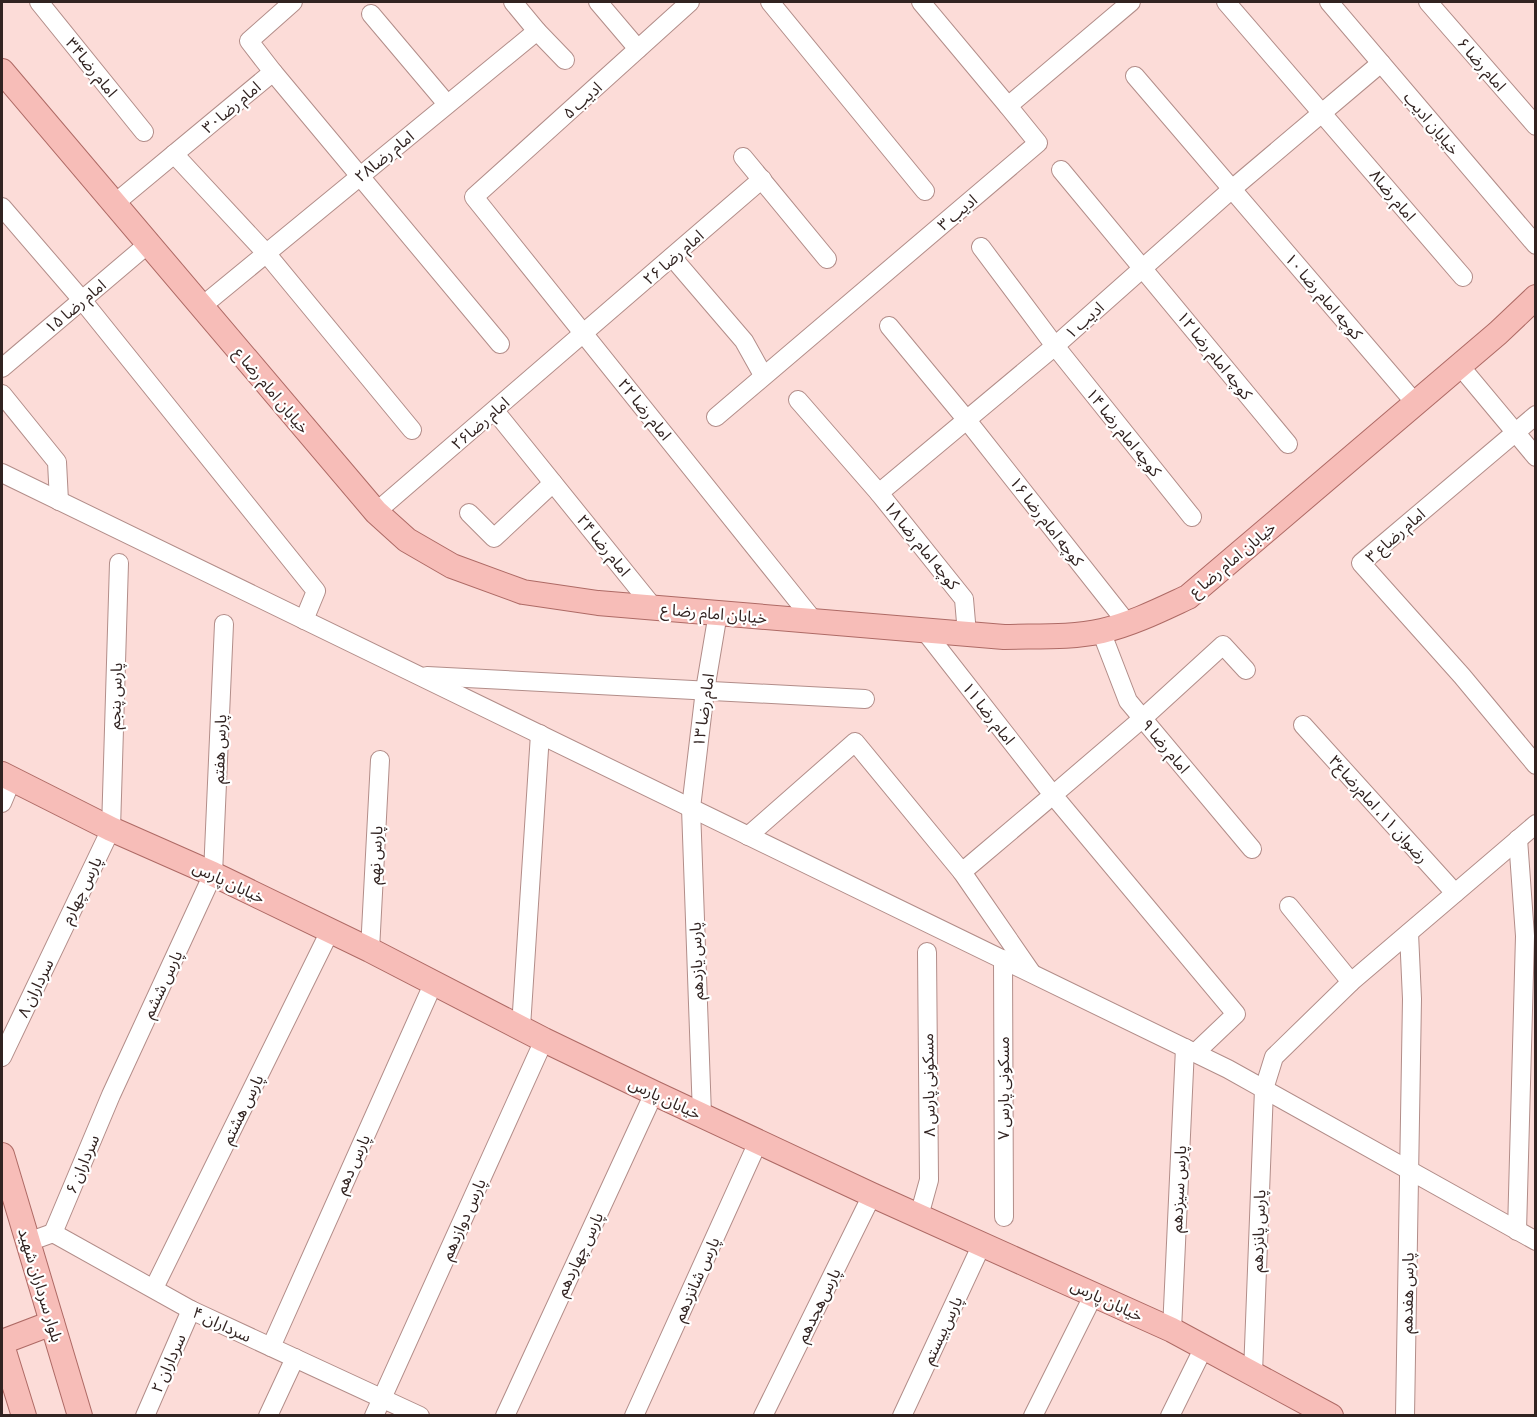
<svg xmlns="http://www.w3.org/2000/svg" width="1537" height="1417" font-family="Manrope,'Noto Sans Arabic',sans-serif">
	<style>
		.lines { fill: none; stroke-linecap: round; stroke-linejoin: round }
		.minor-casing { stroke: #b28d89; stroke-width: 20 }
		.major-casing { stroke: #ae6a65; stroke-width: 26 }
		.minor { stroke: #fff; stroke-width: 18 }
		.major { stroke: #f7bdb8; stroke-width: 24 }
		.labels { text-anchor: middle; dominant-baseline: central; stroke-width: 4.5; stroke-linejoin: round; paint-order: stroke }
		.street-label { font-size: 16px; fill: #312321; stroke: #fff }
	</style>
	<rect width="100%" height="100%" fill="#fcdcd8"/>
	<g class="lines">
		<!-- minor casing -->
		<g class="minor-casing">
			<g id="minor">
				<polyline points="39,2 144,132"/>
				<polyline points="513,2 537,31"/>
				<polyline points="598,2 638,49"/>
				<polyline points="690,2 474,197 814,621"/>
				<polyline points="770,2 925,191"/>
				<polyline points="921,2 1008,106"/>
				<polyline points="1226,2 1463,277"/>
				<polyline points="1329,2 1536,245"/>
				<polyline points="1428,2 1536,126"/>
				<polyline points="371,14 447,104"/>
				<polyline points="273,72 500,344"/>
				<polyline points="1135,76 1416,404"/>
				<polyline points="174,154 266,253 412,430"/>
				<polyline points="743,157 827,259"/>
				<polyline points="1061,170 1288,444"/>
				<polyline points="114,204 273,72 249,41 293,2"/>
				<polyline points="2,207 82,300 316,591 304,620"/>
				<polyline points="981,247 1055,346 1192,517"/>
				<polyline points="672,257 744,341 763,375"/>
				<polyline points="201,307 537,31 565,60"/>
				<polyline points="889,326 966,419 1127,623"/>
				<polyline points="1460,366 1536,457"/>
				<polyline points="2,368 148,244"/>
				<polyline points="2,394 57,462 59,501"/>
				<polyline points="798,400 879,493 1055,346 1232,189 1381,63"/>
				<polyline points="495,411 654,608"/>
				<polyline points="1536,415 1361,563 1462,676 1536,765"/>
				<polyline points="716,417 1038,143 1008,106 1131,2"/>
				<polyline points="2,473 1228,1069 1536,1241"/>
				<polyline points="879,493 964,599 967,634"/>
				<polyline points="376,512 762,179"/>
				<polyline points="469,513 494,538 553,483"/>
				<polyline points="1101,631 1128,701 1252,849"/>
				<polyline points="427,676 865,699"/>
				<polyline points="1303,725 1455,893"/>
				<polyline points="2,803 12,779"/>
				<polyline points="748,836 855,742 962,872 1053,795 924,630"/>
				<polyline points="962,872 1031,972"/>
				<polyline points="1289,906 1351,982"/>
				<polyline points="370,950 380,760"/>
				<polyline points="1003,959 1004,1217"/>
				<polyline points="521,1027 540,734"/>
				<polyline points="1195,1053 1236,1014 1053,795 1143,718 1223,645 1246,670"/>
				<polyline points="2,1057 111,829 119,563"/>
				<polyline points="702,1115 691,808 705,690 718,613"/>
				<polyline points="919,1216 929,1180 927,952"/>
				<polyline points="1517,1231 1525,936 1518,839"/>
				<polyline points="53,1233 111,1095 213,874 224,624"/>
				<polyline points="28,1242 53,1233 191,1310 420,1416"/>
				<polyline points="154,1288 330,931"/>
				<polyline points="1172,1330 1185,1048"/>
				<polyline points="271,1347 434,982"/>
				<polyline points="1253,1373 1264,1089 1274,1057 1351,982 1536,824"/>
				<polyline points="145,1416 191,1310"/>
				<polyline points="268,1416 295,1358"/>
				<polyline points="374,1416 544,1040"/>
				<polyline points="505,1416 654,1093"/>
				<polyline points="634,1416 758,1142"/>
				<polyline points="763,1416 872,1195"/>
				<polyline points="902,1416 982,1244"/>
				<polyline points="1033,1416 1094,1294"/>
				<polyline points="1170,1416 1204,1347"/>
				<polyline points="1405,1416 1412,999 1409,933"/>
			</g>
		</g>
		<!-- major casing -->
		<g class="major-casing">
			<g id="major">
				<path d="M 2,71 L 376,512 L 407,540 L 452,566 L 523,592 L 598,603 L 1004,637 C 1036,636 1071,638 1102,631 C 1132,624 1160,610 1188,597 L 1498,333 L 1536,297"/>
				<polyline points="2,774 111,829 213,874 370,950 544,1040 654,1093 872,1195 1172,1330 1331,1416"/>
				<polyline points="2,1155 80,1416"/>
				<polyline points="2,1342 52,1323"/>
				<polyline points="2,1345 24,1416"/>
			</g>
		</g>
		<!-- minor -->
		<use href="#minor" class="minor"/>
		<!-- major -->
		<use href="#major" class="major"/>
	</g>
	<g class="labels">
		<!-- street labels -->
		<g class="street-label">
			<text transform="translate(1482 64) rotate(49)">امام رضا ۶</text>
			<text transform="translate(92 67) rotate(51)">امام رضا۳۴</text>
			<text transform="translate(582 100) rotate(-42)">ادیب ۵</text>
			<text transform="translate(231 107) rotate(-40)">امام رضا۳۰</text>
			<text transform="translate(1432 123) rotate(50)">خیابان ادیب</text>
			<text transform="translate(384 156) rotate(-39)">امام رضا۲۸</text>
			<text transform="translate(1393 195) rotate(50)">امام رضا۸</text>
			<text transform="translate(957 212) rotate(-40)">ادیب ۳</text>
			<text transform="translate(673 257) rotate(-41)">امام رضا ۲۶</text>
			<text transform="translate(1324 296) rotate(49)">کوچه امام رضا ۱۰</text>
			<text transform="translate(75 306) rotate(-40)">۱۵ امام رضا</text>
			<text transform="translate(1084 320) rotate(-42)">ادیب ۱</text>
			<text transform="translate(1215 355) rotate(51)">کوچه امام رضا ۱۲</text>
			<text transform="translate(272 390) rotate(50)">خیابان امام رضا ع</text>
			<text transform="translate(645 409) rotate(51)">امام رضا ۲۲</text>
			<text transform="translate(480 423) rotate(-41)">امام رضا۲۶</text>
			<text transform="translate(1124 432) rotate(51)">کوچه امام رضا ۱۴</text>
			<text transform="translate(1047 521) rotate(52)">کوچه امام رضا ۱۶</text>
			<text transform="translate(1395 535) rotate(-41)">امام رضا‌ع ۳</text>
			<text transform="translate(604 545) rotate(51)">امام رضا ۲۴</text>
			<text transform="translate(922 545) rotate(51)">کوچه امام رضا ۱۸</text>
			<text transform="translate(1232 559) rotate(-40)">خیابان امام رضا ع</text>
			<text transform="translate(714 613) rotate(5)">خیابان امام رضا ع</text>
			<text transform="translate(115 696) rotate(-88)">پارس‌‌ پنجم</text>
			<text transform="translate(703 710) rotate(-82)">امام رضا ۱۳</text>
			<text transform="translate(989 713) rotate(52)">امام رضا ۱۱</text>
			<text transform="translate(1166 746) rotate(50)">امام رضا ۹</text>
			<text transform="translate(219 749) rotate(-88)">پارس‌‌ هفتم</text>
			<text transform="translate(1379 809) rotate(48)">رضوان ۱۱، امام‌رضا‌ع‌۳</text>
			<text transform="translate(375 855) rotate(-87)">پارس‌‌ نهم</text>
			<text transform="translate(229 882) rotate(25)">خیابان پارس</text>
			<text transform="translate(81 890) rotate(-64)">پارس‌‌ چهارم</text>
			<text transform="translate(696 961) rotate(-92)">پارس‌‌ یازدهم</text>
			<text transform="translate(162 984) rotate(-65)">پارس‌‌ ششم</text>
			<text transform="translate(35 988) rotate(-64)">سرداران ۸</text>
			<text transform="translate(928 1085) rotate(-91)">مسکونی پارس ۸</text>
			<text transform="translate(1003 1088) rotate(-90)">مسکونی ‌پارس ۷</text>
			<text transform="translate(665 1098) rotate(25)">خیابان پارس</text>
			<text transform="translate(242 1109) rotate(-64)">پارس‌‌ هشتم</text>
			<text transform="translate(82 1164) rotate(-67)">سرداران ۶</text>
			<text transform="translate(352 1164) rotate(-66)">پارس‌‌ دهم</text>
			<text transform="translate(1178 1189) rotate(-87)">پارس‌ سیزدهم</text>
			<text transform="translate(463 1219) rotate(-66)">پارس‌‌ دوازدهم</text>
			<text transform="translate(1258 1231) rotate(-88)">پارس‌ پانزدهم</text>
			<text transform="translate(579 1254) rotate(-65)">پارس‌‌ چهاردهم</text>
			<text transform="translate(696 1279) rotate(-66)">پارس‌‌ شانزدهم</text>
			<text transform="translate(41 1285) rotate(73)">بلوار سرداران شهید</text>
			<text transform="translate(1407 1293) rotate(-89)">پارس‌ هفدهم</text>
			<text transform="translate(1107 1300) rotate(25)">خیابان پارس</text>
			<text transform="translate(818 1305) rotate(-64)">پارس‌‌هجدهم</text>
			<text transform="translate(222 1324) rotate(25)">سرداران ۴</text>
			<text transform="translate(942 1330) rotate(-65)">پارس‌بیستم</text>
			<text transform="translate(168 1363) rotate(-66)">سرداران ۲</text>
		</g>
	</g>
	<!-- border -->
	<rect width="1537" height="1417" fill="none" stroke="#312321" stroke-width="6"/>
</svg>
